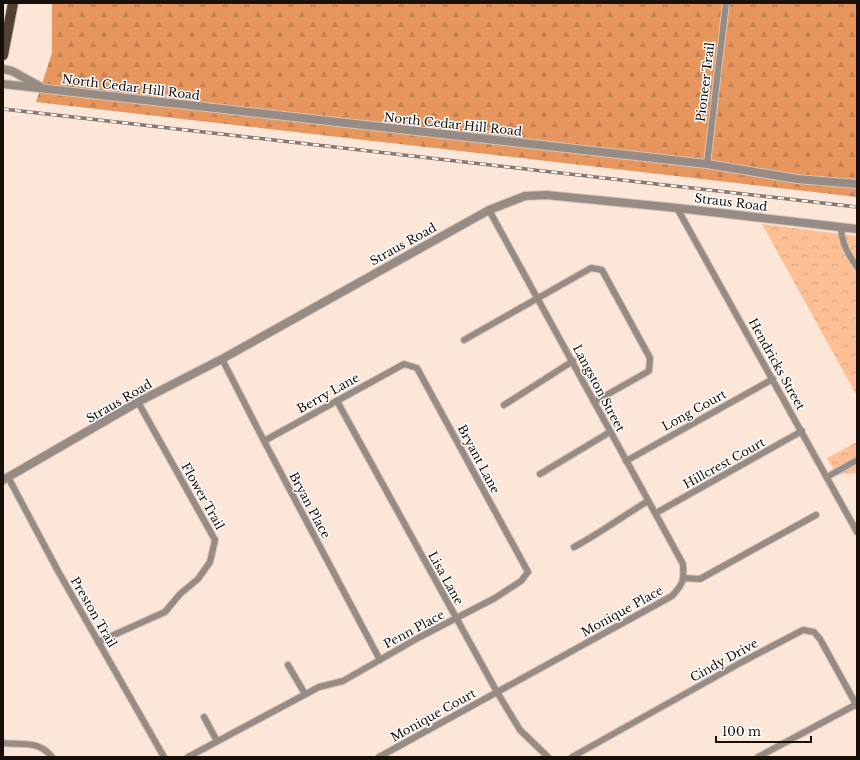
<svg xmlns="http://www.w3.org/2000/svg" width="860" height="760" font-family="'Libre Baskerville',serif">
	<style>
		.forest { fill: url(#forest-firs) }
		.park { fill: url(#park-crowns) }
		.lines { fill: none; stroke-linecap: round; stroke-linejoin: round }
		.minor-casing { stroke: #d8c4b7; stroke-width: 8 }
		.tertiary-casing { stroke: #d8c4b7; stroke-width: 10 }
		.primary-casing { stroke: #d8c4b7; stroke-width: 12 }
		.minor { stroke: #978c85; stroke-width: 6 }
		.tertiary { stroke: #978c85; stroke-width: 8 }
		.primary { stroke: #524034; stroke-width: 10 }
		.rail-casing { stroke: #87776d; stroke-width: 3.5 }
		.rail { stroke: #fff; stroke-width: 2; stroke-dasharray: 6; stroke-linecap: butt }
		.labels { text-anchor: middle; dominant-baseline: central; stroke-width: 3; stroke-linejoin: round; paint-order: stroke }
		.street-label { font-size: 12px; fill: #180f09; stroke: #fff }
	</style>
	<defs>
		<pattern id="forest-firs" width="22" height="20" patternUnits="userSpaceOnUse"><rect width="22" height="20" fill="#e7975e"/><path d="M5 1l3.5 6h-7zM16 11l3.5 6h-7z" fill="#c58150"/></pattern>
		<pattern id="park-crowns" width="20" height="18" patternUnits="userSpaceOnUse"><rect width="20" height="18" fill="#febf94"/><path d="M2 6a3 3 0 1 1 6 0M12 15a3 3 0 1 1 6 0" fill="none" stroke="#d9a37e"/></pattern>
	</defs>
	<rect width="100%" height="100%" fill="#fce6d8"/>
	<!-- forest -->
	<polygon class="forest" points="52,3 857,3 857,197 36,102 52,53"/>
	<!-- park -->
	<g class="park">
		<polygon points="762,224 857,236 857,396"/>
		<polygon points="857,442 857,473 836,474 827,458"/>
	</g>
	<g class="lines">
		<!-- minor casing -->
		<g class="minor-casing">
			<g id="minor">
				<polyline points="707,164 726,3"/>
				<polyline points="677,208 857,532"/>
				<path d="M 841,228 C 842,244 848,254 857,267"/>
				<polyline points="464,340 591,268 602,270 650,358 649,371 594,402"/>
				<polyline points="222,359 264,441 380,660"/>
				<polyline points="337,401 497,692 520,730 548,757"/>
				<polyline points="504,405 573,361"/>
				<polyline points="626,461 773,379"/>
				<polyline points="540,474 610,432"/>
				<polyline points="8,477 58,571 164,757"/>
				<polyline points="827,477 857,460"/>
				<polyline points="656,513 802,431"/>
				<path d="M 574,547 C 600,533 623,516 648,501"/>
				<polyline points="684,578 700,579 816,515"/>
				<polyline points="98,642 165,612 180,594 198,579 210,562 215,540 138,402"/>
				<polyline points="288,665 305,694"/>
				<polyline points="204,717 217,741"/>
				<path d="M 3,743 C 22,745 39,740 52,757"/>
				<polyline points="188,757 319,687 343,681 418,638 495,598 521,581 528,572 417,368 404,364 264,441"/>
				<path d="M 379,757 L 672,596 C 684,583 684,580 683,564 L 489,210"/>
				<polyline points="572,757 742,662 803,630 814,632 820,639 857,706"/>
				<polyline points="758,757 857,704"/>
			</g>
		</g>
		<!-- tertiary casing -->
		<g class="tertiary-casing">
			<g id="tertiary">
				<polyline points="3,69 12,71 41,87"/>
				<polyline points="3,84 707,164 797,179 857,184"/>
				<polyline points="3,480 138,402 222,359 489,210 525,196 546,195 677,208 857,229"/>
			</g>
		</g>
		<!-- primary casing -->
		<g class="primary-casing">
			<polyline id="primary" points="3,55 13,3"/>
		</g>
		<!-- minor -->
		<use href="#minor" class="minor"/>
		<!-- tertiary -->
		<use href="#tertiary" class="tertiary"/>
		<!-- primary -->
		<use href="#primary" class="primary"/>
		<!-- rail casing -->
		<g class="rail-casing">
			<polyline id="rail" points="3,109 857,207"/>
		</g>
		<!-- rail -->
		<use href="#rail" class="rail"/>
	</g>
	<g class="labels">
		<!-- street labels -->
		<g class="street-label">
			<text transform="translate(705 82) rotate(-83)">Pioneer Trail</text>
			<text transform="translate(131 87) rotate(7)">North Cedar Hill Road</text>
			<text transform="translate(453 124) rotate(6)">North Cedar Hill Road</text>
			<text transform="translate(731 202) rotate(7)">Straus Road</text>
			<text transform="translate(403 244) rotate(-29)">Straus Road</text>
			<text transform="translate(777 364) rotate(61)">Hendricks Street</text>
			<text transform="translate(599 388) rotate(62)">Langston Street</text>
			<text transform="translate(328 393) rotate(-29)">Berry Lane</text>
			<text transform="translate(119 401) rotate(-30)">Straus Road</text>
			<text transform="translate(694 410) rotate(-29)">Long Court</text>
			<text transform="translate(479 459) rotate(62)">Bryant Lane</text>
			<text transform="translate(724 463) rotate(-29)">Hillcrest Court</text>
			<text transform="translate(203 496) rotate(61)">Flower Trail</text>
			<text transform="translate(310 505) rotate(62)">Bryan Place</text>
			<text transform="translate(446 578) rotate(61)">Lisa Lane</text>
			<text transform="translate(622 611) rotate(-29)">Monique Place</text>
			<text transform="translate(94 612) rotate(60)">Preston Trail</text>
			<text transform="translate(414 629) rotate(-28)">Penn Place</text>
			<text transform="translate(724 660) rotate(-29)">Cindy Drive</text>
			<text transform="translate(433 715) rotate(-29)">Monique Court</text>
		</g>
	</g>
	<!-- border -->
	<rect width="860" height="760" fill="none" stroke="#180f09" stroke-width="8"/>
	<!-- scale -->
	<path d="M716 736v6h95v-6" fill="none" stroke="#180f09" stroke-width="2"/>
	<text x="722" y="736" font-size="12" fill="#180f09" stroke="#ffffff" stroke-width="3" paint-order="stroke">100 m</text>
</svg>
